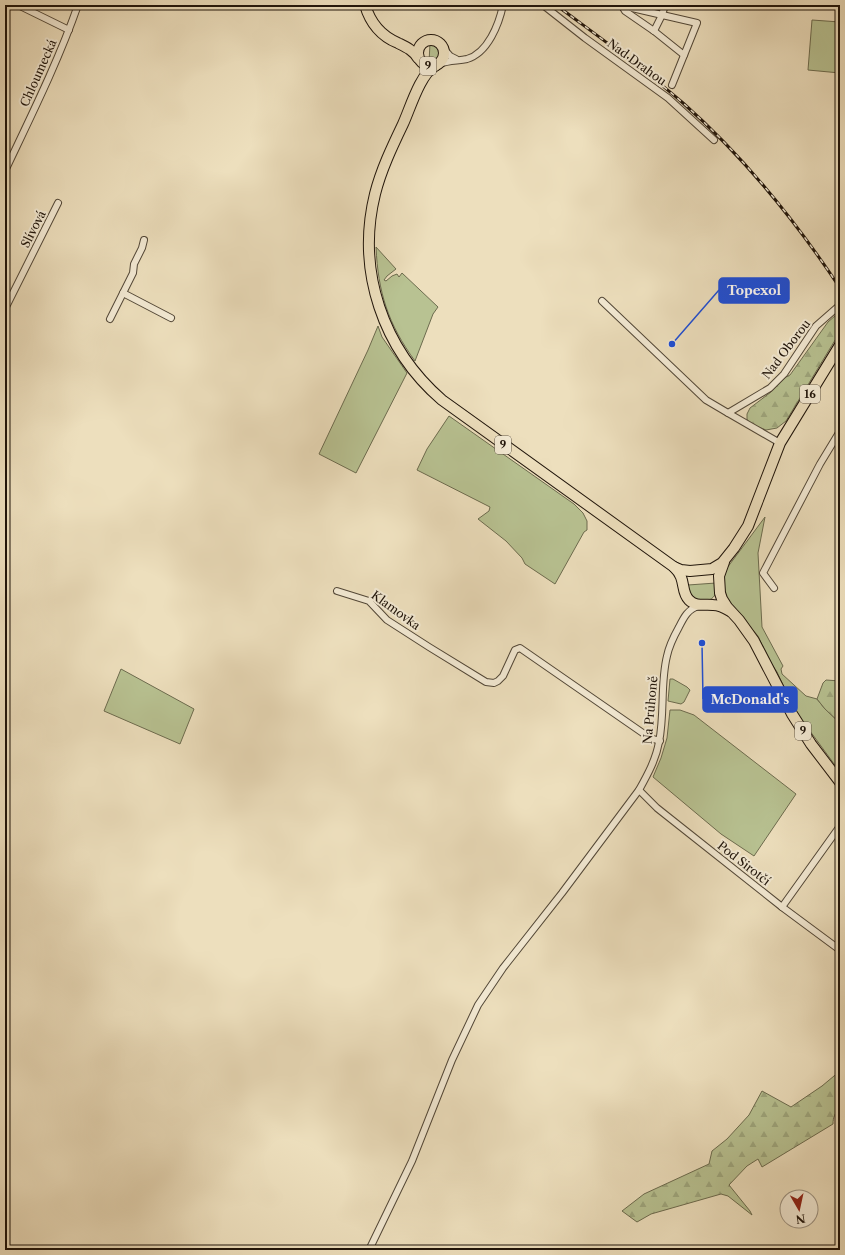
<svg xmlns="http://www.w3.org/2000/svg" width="845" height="1255" font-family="'Libre Caslon Text',serif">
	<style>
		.grass { fill: #b8c292; stroke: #6c6b4e }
		.forest { fill: url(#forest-firs); stroke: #6c6b4e }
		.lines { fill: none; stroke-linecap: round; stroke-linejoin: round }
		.street-casing { stroke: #524737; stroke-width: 8 }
		.primary-casing { stroke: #1f140a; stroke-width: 12 }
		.street { stroke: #f3ead4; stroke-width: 6 }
		.primary { stroke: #eddfbd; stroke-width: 10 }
		.rail-casing { stroke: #1f140a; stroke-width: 3 }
		.rail { stroke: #f3ead4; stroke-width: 1.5; stroke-dasharray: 4.5; stroke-linecap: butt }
		.labels { text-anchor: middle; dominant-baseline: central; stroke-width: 4; stroke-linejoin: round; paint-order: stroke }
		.shield { fill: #f3ead4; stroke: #5f5447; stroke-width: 1 }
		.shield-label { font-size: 11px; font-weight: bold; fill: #1f140a }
		.street-label { font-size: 12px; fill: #1f140a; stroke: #f3ead4 }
		.leader { fill: none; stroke: #1d4ed8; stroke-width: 1.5 }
		.callout-dot { fill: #1d4ed8; stroke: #f3ead4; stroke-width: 1.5 }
		.callout { fill: #1d4ed8; stroke: #1d4ed8; stroke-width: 1.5 }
		.callout-label { font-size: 13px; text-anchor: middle; font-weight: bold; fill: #fff }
	</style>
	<defs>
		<pattern id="forest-firs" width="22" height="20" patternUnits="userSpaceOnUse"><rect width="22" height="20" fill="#b8c292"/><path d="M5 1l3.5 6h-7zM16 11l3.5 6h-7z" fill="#9ea67d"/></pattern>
	</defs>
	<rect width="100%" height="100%" fill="#eddfbd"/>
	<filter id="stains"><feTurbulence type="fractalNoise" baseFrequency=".005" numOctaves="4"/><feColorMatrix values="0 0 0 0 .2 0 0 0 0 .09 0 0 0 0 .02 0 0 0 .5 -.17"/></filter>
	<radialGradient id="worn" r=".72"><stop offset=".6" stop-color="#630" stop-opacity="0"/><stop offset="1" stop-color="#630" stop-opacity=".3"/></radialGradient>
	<!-- grass -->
	<g class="grass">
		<polygon points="812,20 840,22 840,73 808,70"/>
		<polygon points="430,43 437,46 440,52 438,59 434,62 429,63"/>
		<path d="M 376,247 L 396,269 L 387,276 L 384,280 L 386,281 L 392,276 L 397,274 L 399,277 L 402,273 L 438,307 L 433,314 L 415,361 C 388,324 378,292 376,247 Z"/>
		<polygon points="378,326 382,337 407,373 356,473 319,454 368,350"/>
		<polygon points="449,416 574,504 583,513 587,521 587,530 584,532 555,584 525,564 522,558 506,541 478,519 489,511 490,507 417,470 427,449"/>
		<polygon points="765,517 758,553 762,627 783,666 781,669 782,674 806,696 817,699 825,709 840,723 840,772 799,716 789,698 777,672 769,660 758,636 726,599 723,588 724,577 727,568"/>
		<path d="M 716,583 C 716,586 716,590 716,592 C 713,604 695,604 690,594 C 688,592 688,587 688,585 Z"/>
		<polygon points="121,669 194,709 180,744 104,711"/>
		<polygon points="670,679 673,679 687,687 690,690 684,702 681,704 668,701"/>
		<polygon points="670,710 680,710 694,715 796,794 754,856 721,834 653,777 661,758 667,738"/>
	</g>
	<!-- forest -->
	<g class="forest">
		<polygon points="836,315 840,316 840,332 786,421 777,428 766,430 749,423 747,419 747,414 750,408 771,392 786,377 790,375 828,322"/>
		<polygon points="826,680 840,681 840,723 825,709 817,699 823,683"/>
		<path d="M 840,1071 L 840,1108 C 835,1113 833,1117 833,1124 L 762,1167 L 758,1159 L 747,1166 L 729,1185 L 750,1211 L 752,1215 L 728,1196 L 721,1194 L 651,1214 L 637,1222 L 622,1211 L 644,1194 L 709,1164 L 712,1151 L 727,1139 L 749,1115 L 762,1091 L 791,1107 L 822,1086 Z"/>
	</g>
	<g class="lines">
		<!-- street casing -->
		<g class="street-casing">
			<g id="street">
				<polyline points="18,5 69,30"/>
				<polyline points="543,5 585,38 668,98 714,140"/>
				<polyline points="619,5 697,23 672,85"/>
				<polyline points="622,6 625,11 654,31 684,55"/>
				<polyline points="654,31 662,15 665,5"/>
				<polyline points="443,48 450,56 456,59"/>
				<path d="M 439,64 C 449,60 458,61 467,59 C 488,53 499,24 503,5"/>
				<path d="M 5,171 C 31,116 58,62 78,5"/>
				<polyline points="123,293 171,318"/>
				<polyline points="602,301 706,400 728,413 770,388 784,374 816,326 840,305"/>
				<polyline points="5,309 58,203"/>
				<polyline points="110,319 133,273 134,264 142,248 144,240"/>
				<polyline points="728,413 780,443"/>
				<polyline points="774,588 763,573 820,464 840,431"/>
				<polyline points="337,591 369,601 387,620 429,647 486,682 494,683 498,681 503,676 515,650 520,648 650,738 660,741"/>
				<polyline points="639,790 657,808 782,907 840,950"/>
				<polyline points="782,907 840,826"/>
				<path d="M 369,1250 L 412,1161 L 452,1060 L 478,1005 L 503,968 L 562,893 L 639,790 C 648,774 656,759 659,742 C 665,713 660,684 667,656 C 669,646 674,636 679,627 C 684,617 688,609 699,606"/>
			</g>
		</g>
		<!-- primary casing -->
		<g class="primary-casing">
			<g id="primary">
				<path d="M 365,5 C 370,22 381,36 398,43 C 406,47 413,50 418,58"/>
				<circle cx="431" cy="53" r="13"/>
				<path d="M 435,66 C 420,74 410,109 403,124 C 392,147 381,170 375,194 C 356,271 383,349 442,400 L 674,567 C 687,579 680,591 689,600 C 696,607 704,604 713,605 C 719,605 725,608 730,611"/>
				<polyline points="724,562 719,576 720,593 722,599 727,607 739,620 754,641 792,714 811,744 840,782"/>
				<polyline points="674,567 681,570 690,571 712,569 722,563 734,548 748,526 780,443 840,345"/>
			</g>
		</g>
		<!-- street -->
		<use href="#street" class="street"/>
		<!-- primary -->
		<use href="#primary" class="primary"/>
		<!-- rail casing -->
		<g class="rail-casing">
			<path id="rail" d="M 556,5 C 599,37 643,68 683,103 C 744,157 795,220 840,288"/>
		</g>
		<!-- rail -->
		<use href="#rail" class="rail"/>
	</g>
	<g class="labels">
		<!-- shield labels -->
		<g class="shield">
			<rect x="420" y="57" width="16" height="18" rx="3"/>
			<rect x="800" y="385" width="20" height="18" rx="3"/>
			<rect x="495" y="436" width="16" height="18" rx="3"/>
			<rect x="795" y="722" width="16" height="18" rx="3"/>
		</g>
		<g class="shield-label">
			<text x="428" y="66">9</text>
			<text x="810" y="394">16</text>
			<text x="503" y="445">9</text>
			<text x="803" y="731">9</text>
		</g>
		<!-- street labels -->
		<g class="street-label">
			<text transform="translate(637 62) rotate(36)">Nad Drahou</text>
			<text transform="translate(38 73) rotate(-66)">Chloumecká</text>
			<text transform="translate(33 229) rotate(-63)">Slívová</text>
			<text transform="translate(786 349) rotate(-53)">Nad Oborou</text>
			<text transform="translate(396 610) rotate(36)">Klamovka</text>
			<text transform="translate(650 710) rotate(-85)">Na Průhoně</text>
			<text transform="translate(744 863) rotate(38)">Pod Sirotčí</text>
		</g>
	</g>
	<!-- callouts -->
	<path class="leader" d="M672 344L719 290M702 643L703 699"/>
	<g class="callout-dot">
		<circle cx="672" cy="344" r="4"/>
		<circle cx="702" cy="643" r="4"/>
	</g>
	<g class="callout">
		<rect x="719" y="278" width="70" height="25" rx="4"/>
		<rect x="703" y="687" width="94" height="25" rx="4"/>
	</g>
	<g class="callout-label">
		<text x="754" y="295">Topexol</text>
		<text x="750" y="704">McDonald's</text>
	</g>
	<!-- margin -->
	<rect width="845" height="1255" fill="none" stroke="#eddfbd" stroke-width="20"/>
	<rect x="6" y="6" width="833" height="1243" fill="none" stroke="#1f140a" stroke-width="2"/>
	<rect x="10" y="10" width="825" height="1235" fill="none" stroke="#1f140a"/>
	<!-- north arrow -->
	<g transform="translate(799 1209) rotate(171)"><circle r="19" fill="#f3ead4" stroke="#9e9483"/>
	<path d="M0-3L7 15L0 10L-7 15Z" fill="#8f2418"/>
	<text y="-6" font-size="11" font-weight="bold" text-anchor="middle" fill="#1f140a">N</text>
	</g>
	<rect width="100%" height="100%" filter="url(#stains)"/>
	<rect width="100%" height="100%" fill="url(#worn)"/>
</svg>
